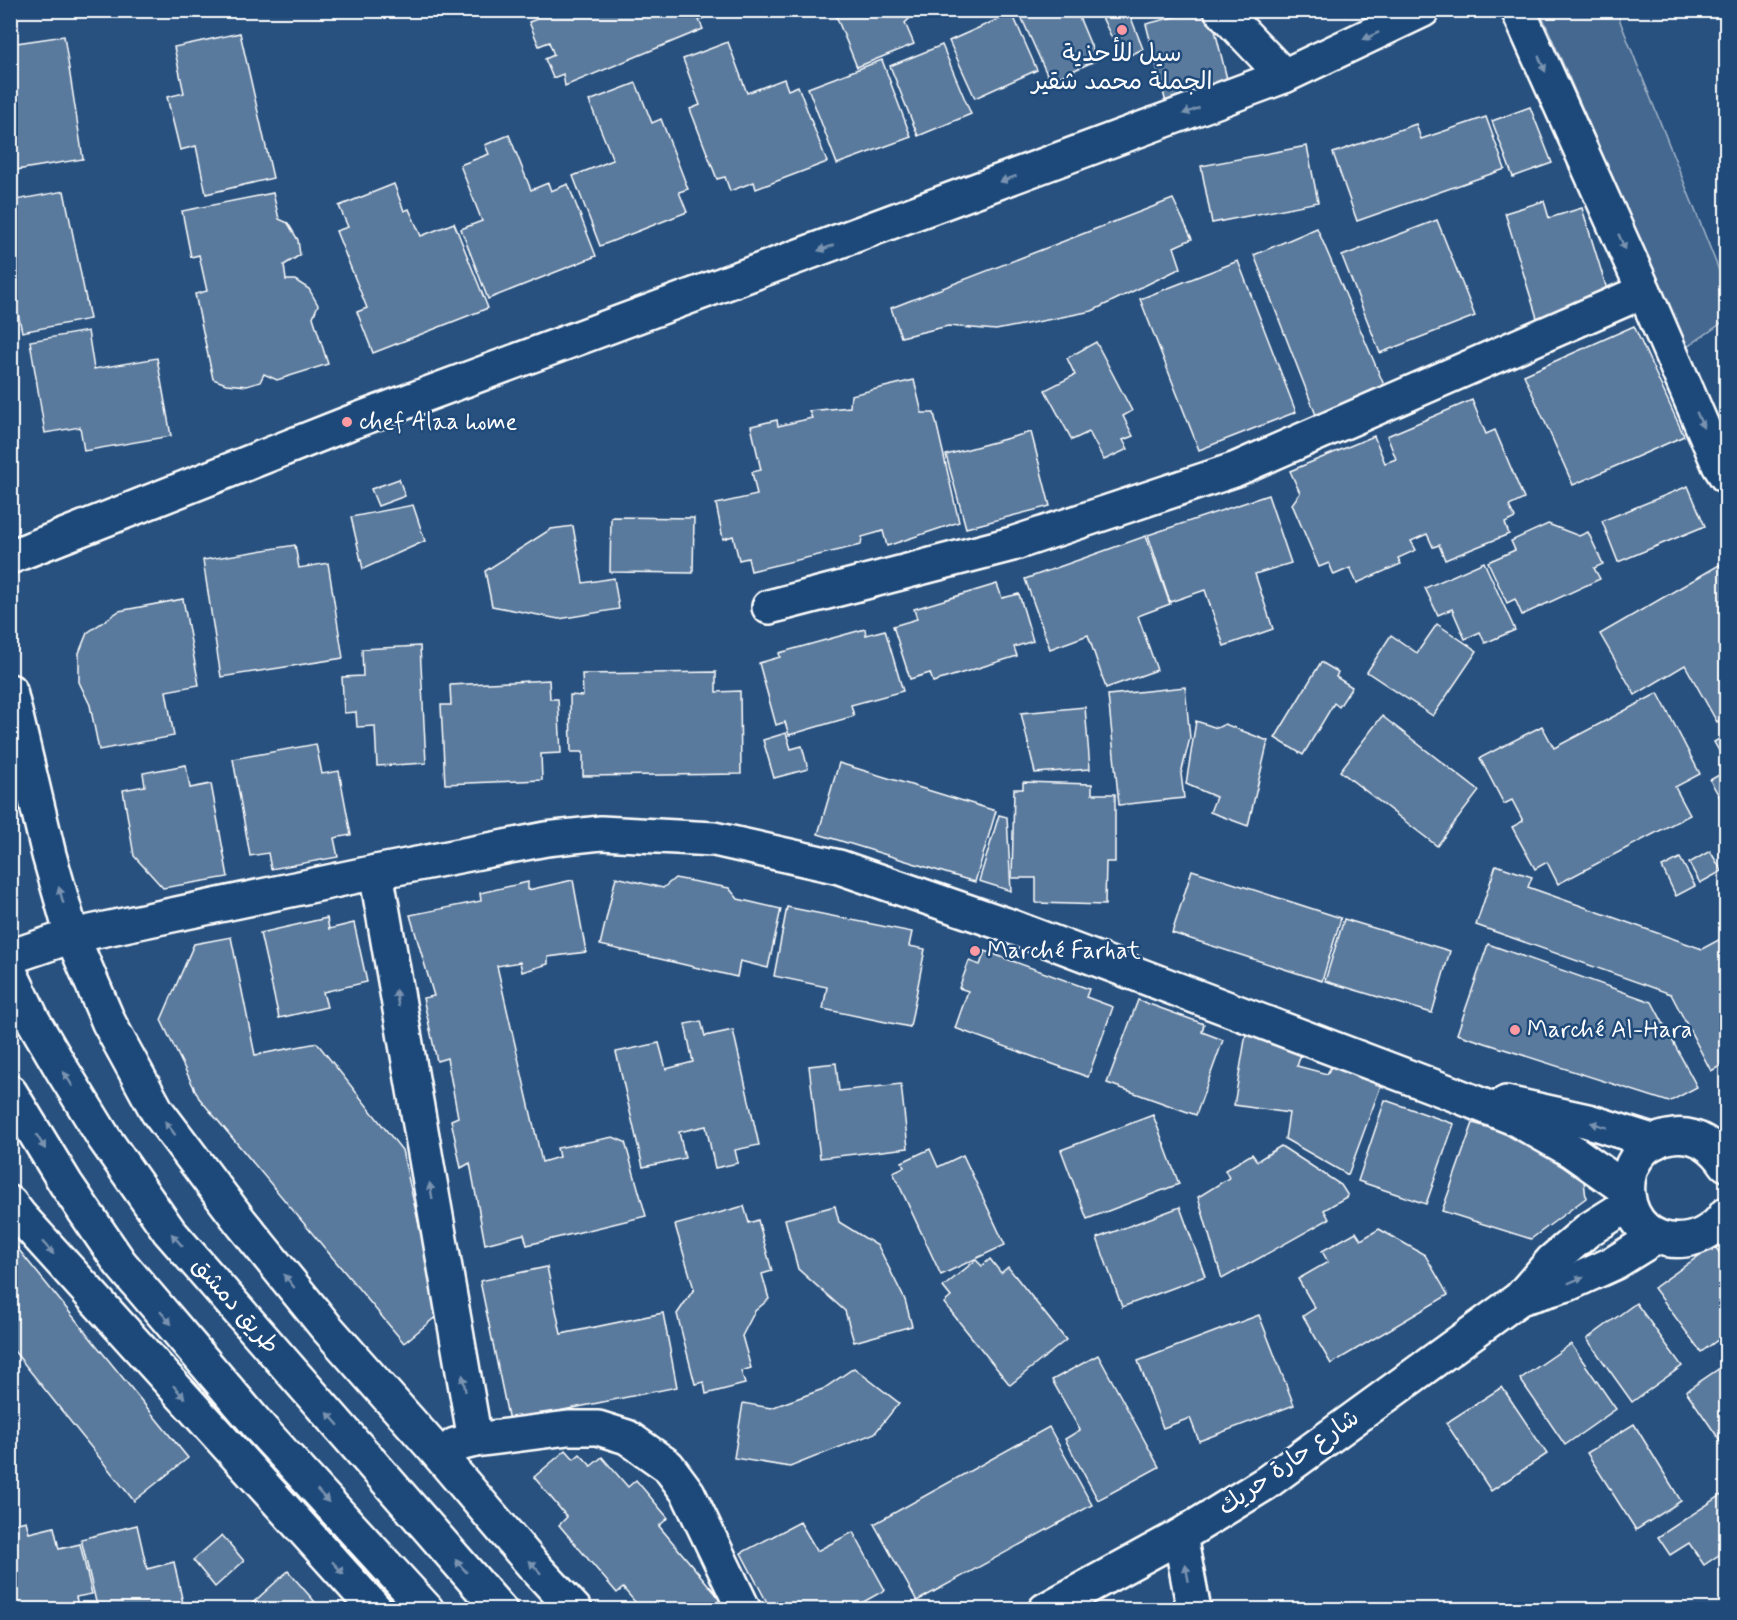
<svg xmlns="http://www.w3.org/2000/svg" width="1737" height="1620" font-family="Mynerve,'Playpen Sans Arabic',sans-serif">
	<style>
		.green { fill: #446890; stroke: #a2b4c8; stroke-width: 1.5 }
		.building { fill: #5a7a9d; stroke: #fff; stroke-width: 1.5 }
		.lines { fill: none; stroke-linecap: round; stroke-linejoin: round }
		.minor-casing { stroke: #fff; stroke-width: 38 }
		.highway-casing { stroke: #fff; stroke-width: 38 }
		.minor { stroke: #1f4a7a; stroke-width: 33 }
		.highway { stroke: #1f4a7a; stroke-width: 33 }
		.oneway { fill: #7992af }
		.poi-dot { fill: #ff9aa2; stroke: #1f4a7a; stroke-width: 2 }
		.labels { text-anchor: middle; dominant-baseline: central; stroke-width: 5; stroke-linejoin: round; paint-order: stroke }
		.poi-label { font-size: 24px; fill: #fff; stroke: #1f4a7a; text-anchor: start }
		.street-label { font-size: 24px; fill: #fff; stroke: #1f4a7a }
	</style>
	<rect width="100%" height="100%" fill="#28517f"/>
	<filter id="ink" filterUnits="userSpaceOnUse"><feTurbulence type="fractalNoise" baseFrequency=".0167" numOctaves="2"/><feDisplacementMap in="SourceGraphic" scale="12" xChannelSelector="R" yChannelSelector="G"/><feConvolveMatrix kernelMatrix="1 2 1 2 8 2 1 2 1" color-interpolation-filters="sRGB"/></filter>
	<g filter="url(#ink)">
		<!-- green -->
		<polygon class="green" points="1542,11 1616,11 1726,288 1726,320 1687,347 1540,11"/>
		<!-- building -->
		<g class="building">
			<polygon points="524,10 723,10 699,20 703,29 565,86 563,74 553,78 545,59 554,55 549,42 539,46 529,22 537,19 534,13 526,16"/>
			<polygon points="911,10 913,15 905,23 914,44 857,67 834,11"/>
			<polygon points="1018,10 1081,10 1077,12 1097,60 1050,81"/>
			<polygon points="1128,10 1143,49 1122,59 1099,11"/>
			<polygon points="1202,10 1210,10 1229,87 1166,103 1146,24"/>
			<polygon points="1012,13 1037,70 975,98 949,41"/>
			<polygon points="240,33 273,178 206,194 196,146 180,150 167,97 184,93 174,47"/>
			<polygon points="64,36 83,159 10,171 10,44"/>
			<polygon points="728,42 747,93 784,79 788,90 798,86 827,162 756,189 754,182 730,191 725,177 717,179 690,109 700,105 683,59"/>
			<polygon points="942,45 971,114 918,136 890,66"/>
			<polygon points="882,60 911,137 837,164 808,88"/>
			<polygon points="636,83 652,123 661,119 688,189 679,192 687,212 600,246 573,176 613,160 589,101"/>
			<polygon points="1530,107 1552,163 1513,177 1492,121"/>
			<polygon points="1486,117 1505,169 1357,221 1333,153 1416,124 1421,139"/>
			<polygon points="509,135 531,190 548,183 551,191 568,184 596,256 488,299 461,229 482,221 460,165 489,154 485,145"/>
			<polygon points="1307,146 1318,202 1212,223 1201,166"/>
			<polygon points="394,184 404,211 409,209 421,236 454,223 488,308 373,353 357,312 367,308 336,231 348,227 339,206"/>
			<polygon points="64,191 90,319 22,332 10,276 10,201"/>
			<polygon points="273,193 279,219 288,223 298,240 300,255 284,265 286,280 295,280 309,289 318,305 313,317 328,364 277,380 264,374 260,382 247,386 226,384 213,379 195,294 207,291 199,255 191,257 182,211"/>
			<polygon points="1173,199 1192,239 1174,247 1181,268 1092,311 996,330 948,326 901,337 891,308"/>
			<polygon points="1544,201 1549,218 1582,208 1609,296 1537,318 1505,213"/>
			<polygon points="1437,220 1475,316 1380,353 1342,256"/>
			<polygon points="1317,228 1384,385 1316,415 1254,255"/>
			<polygon points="1238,261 1296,412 1199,450 1140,299"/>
			<polygon points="1634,326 1684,436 1573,485 1524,375"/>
			<polygon points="88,331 94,369 157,358 171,436 84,451 80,427 45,433 30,341"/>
			<polygon points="1096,342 1132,411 1123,416 1133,436 1123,440 1128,449 1104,460 1089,432 1072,440 1045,390 1075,375 1067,358"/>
			<polygon points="914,380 922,413 934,413 959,522 887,546 883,531 862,537 861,545 751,571 748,558 739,560 733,536 723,539 716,504 757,495 752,472 761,470 751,426 777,420 778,426 812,418 809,411 850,407 851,395"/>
			<polygon points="1472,400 1486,434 1495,430 1524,499 1509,506 1515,518 1505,523 1509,534 1445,560 1439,545 1433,547 1427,534 1411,541 1416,550 1398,558 1401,564 1357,583 1350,568 1334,575 1329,563 1319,567 1292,504 1300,493 1290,471 1374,436 1385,463 1396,459 1387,436"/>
			<polygon points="1031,432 1050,506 966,528 946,455"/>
			<polygon points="399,479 405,496 378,506 371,489"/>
			<polygon points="1688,486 1705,526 1618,562 1602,521"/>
			<polygon points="1268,495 1291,563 1255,574 1273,629 1224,646 1205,590 1170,602 1148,535"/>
			<polygon points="413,505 425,541 363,569 351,517"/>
			<polygon points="611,517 694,518 693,573 610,572"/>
			<polygon points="1548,524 1579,536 1588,532 1603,564 1594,568 1600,579 1522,615 1515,599 1507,603 1488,562 1515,550 1511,541"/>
			<polygon points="573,526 583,583 614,578 619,609 559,619 492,606 485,571 551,529"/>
			<polygon points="1146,536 1170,604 1138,616 1157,670 1106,688 1088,635 1050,649 1025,579"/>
			<polygon points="295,545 299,568 328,563 343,658 221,677 203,560"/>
			<polygon points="1726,561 1726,717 1717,722 1685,665 1635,695 1600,634"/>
			<polygon points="1484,562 1515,630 1485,643 1480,632 1465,639 1452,609 1438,615 1425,588"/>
			<polygon points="997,584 1002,598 1019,594 1033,641 1014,647 1017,656 933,682 930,673 910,679 893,626 917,619 914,609"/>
			<polygon points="183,599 199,685 166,691 174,736 99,750 90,705 79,682 79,653 87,633 119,611"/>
			<polygon points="1437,624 1477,651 1433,716 1367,672 1391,635 1417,653"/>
			<polygon points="865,629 866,635 885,630 903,691 851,705 854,716 789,735 785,722 776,725 759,663 780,657 779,653"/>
			<polygon points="420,646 426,763 377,766 375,726 357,727 356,712 344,713 342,677 363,676 362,649"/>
			<polygon points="1321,662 1338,672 1336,677 1352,687 1339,707 1334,703 1303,755 1275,738"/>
			<polygon points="716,672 716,692 740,691 741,774 583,776 583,752 571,752 570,695 583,696 582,674"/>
			<polygon points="549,680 550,699 558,699 561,753 541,754 542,780 445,784 441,705 451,705 450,685"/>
			<polygon points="1185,687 1190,738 1181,774 1184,798 1119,805 1108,695"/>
			<polygon points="1658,693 1700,774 1675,787 1690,815 1558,884 1547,862 1535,869 1512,827 1523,821 1512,800 1504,804 1480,758 1542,726 1554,748"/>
			<polygon points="1085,707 1090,769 1035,773 1021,713"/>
			<polygon points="1382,716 1479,791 1437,846 1340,771"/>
			<polygon points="1196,721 1217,728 1225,724 1268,741 1248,826 1210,812 1216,797 1186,784"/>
			<polygon points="786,733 791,749 802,746 808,769 774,778 763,740"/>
			<polygon points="1726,735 1726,763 1714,742"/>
			<polygon points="316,744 322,774 339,771 351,835 334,838 338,857 271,869 268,853 250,856 233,759"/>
			<polygon points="839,763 996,811 975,882 818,834"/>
			<polygon points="186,765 190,788 211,784 228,877 163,888 134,856 123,790 145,786 143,773"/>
			<polygon points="1726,771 1726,808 1710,780"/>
			<polygon points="1023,782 1092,784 1092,794 1115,794 1115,862 1106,862 1105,905 1036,903 1036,878 1012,878 1014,789 1023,789"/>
			<polygon points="999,815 1007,817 1011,891 979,881"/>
			<polygon points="1710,851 1722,871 1700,883 1689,863"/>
			<polygon points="1680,858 1695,886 1676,896 1662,867"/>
			<polygon points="1496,865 1532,877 1528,887 1702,949 1726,936 1726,1063 1711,1071 1671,994 1476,925"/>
			<polygon points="1192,870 1341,918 1322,981 1172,933"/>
			<polygon points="616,877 663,888 675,878 729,888 738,899 781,909 768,968 740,961 737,977 600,945"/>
			<polygon points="573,880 586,952 548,957 548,964 522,972 520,962 497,966 542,1162 559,1157 557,1148 613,1137 625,1142 646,1216 527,1245 524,1234 485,1244 470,1163 461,1168 451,1120 458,1117 447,1058 437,1061 423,998 434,996 410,915 481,901 480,893 528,882 528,890"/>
			<polygon points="787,907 912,932 909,946 925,949 910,1027 823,1009 827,987 774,976"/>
			<polygon points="327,918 329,929 354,923 367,982 323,992 327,1007 279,1018 260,933"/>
			<polygon points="1344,919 1450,951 1432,1013 1325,981"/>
			<polygon points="231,937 255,1055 317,1043 402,1150 439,1314 404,1343 199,1098 161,1020 194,944"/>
			<polygon points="1488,944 1652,1002 1697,1087 1669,1102 1457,1034"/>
			<polygon points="985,951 1089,989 1086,997 1113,1007 1088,1077 955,1028 968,991 959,988 969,961 980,965"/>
			<polygon points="1138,1000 1204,1024 1202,1032 1223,1040 1196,1115 1107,1083"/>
			<polygon points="701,1021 705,1036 733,1030 759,1145 735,1150 738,1163 715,1168 706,1126 679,1132 685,1158 643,1167 616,1052 659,1043 666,1069 693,1062 685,1024"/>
			<polygon points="1247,1028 1306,1041 1297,1066 1327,1074 1334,1062 1383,1080 1348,1175 1285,1139 1289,1113 1234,1105"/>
			<polygon points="836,1063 839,1091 901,1084 908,1148 820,1158 809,1066"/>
			<polygon points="1385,1100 1454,1124 1426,1204 1358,1181"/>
			<polygon points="1153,1115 1179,1184 1087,1219 1061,1150"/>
			<polygon points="1473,1123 1524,1138 1583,1173 1586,1198 1531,1239 1442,1211"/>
			<polygon points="1281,1146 1341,1185 1348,1196 1324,1210 1329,1219 1222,1279 1198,1197 1229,1178 1225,1170 1252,1154 1257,1161"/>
			<polygon points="930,1149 938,1167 963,1155 1005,1245 941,1275 893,1172 904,1167 902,1162"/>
			<polygon points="744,1206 749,1223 758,1220 772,1271 762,1274 769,1299 755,1311 742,1336 751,1368 741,1371 745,1384 706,1394 704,1382 695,1384 677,1314 694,1289 675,1225"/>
			<polygon points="835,1206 839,1222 878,1246 905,1300 912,1326 854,1342 845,1311 798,1269 785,1219"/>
			<polygon points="1180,1207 1205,1276 1122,1307 1097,1238"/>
			<polygon points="1379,1229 1425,1255 1448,1295 1331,1364 1303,1316 1315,1308 1298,1279 1328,1262 1322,1251 1356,1232 1361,1240"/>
			<polygon points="10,1239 188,1458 134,1501 10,1346"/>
			<polygon points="1714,1245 1726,1262 1726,1334 1701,1352 1654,1288"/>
			<polygon points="990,1259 1001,1273 1008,1267 1066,1340 1010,1385 944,1303 951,1297 943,1287 976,1260 982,1266"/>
			<polygon points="547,1267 561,1334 663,1313 677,1387 509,1421 480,1281"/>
			<polygon points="1636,1303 1682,1366 1632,1402 1587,1339"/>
			<polygon points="1259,1315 1294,1405 1199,1441 1190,1418 1163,1428 1138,1361"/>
			<polygon points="1571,1344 1616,1409 1565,1445 1520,1379"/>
			<polygon points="1098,1355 1159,1467 1098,1500 1065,1439 1080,1430 1052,1380"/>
			<polygon points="1726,1364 1726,1449 1686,1391"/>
			<polygon points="854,1368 899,1403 875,1433 790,1467 734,1458 743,1403 771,1408 823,1389"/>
			<polygon points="1502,1387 1547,1454 1491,1491 1446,1423"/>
			<polygon points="1634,1424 1681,1501 1636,1530 1587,1453"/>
			<polygon points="1049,1427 1092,1505 917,1601 874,1524"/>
			<polygon points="566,1450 574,1459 580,1454 591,1466 602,1457 628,1487 636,1480 668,1518 659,1526 721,1600 725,1610 642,1610 623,1588 617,1593 559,1525 567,1517 534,1477"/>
			<polygon points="1723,1494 1726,1500 1726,1550 1704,1565 1689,1543 1670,1555 1658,1537"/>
			<polygon points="26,1521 29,1533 54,1527 59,1549 80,1544 92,1594 76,1597 79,1610 19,1610 13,1589 10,1589 10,1525"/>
			<polygon points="800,1522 817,1551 853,1532 885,1590 849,1610 771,1610 741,1553"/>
			<polygon points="137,1525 147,1569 174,1562 183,1603 155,1610 98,1610 81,1539"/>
			<polygon points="222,1535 244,1561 215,1587 193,1560"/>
			<polygon points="288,1571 322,1610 247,1610 246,1609"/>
		</g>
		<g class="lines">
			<!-- minor casing -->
			<g class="minor-casing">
				<g id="minor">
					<polyline points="1221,10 1284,76"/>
					<polyline points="1518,10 1644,291 1719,465 1726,476"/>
					<polyline points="10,557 349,423 1284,76 1423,10"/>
					<polyline points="769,607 1012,544 1234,470 1644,291"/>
					<polyline points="10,691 49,855 72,936 109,1023 157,1111 240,1221 326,1327 435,1450 533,1565 575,1610"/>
					<polyline points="376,872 475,1440"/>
					<polyline points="10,957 72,936 376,872 546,839 601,833 714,839 839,867 1004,924 1451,1093 1514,1118 1572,1151 1627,1190"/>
					<polyline points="1506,1103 1588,1121 1655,1142"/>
					<path d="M 1726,1164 C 1714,1146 1696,1133 1673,1136 C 1606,1145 1616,1248 1685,1240 C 1701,1238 1717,1228 1726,1214"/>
					<polyline points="10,1203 20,1216 376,1610"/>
					<polyline points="1520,1298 1568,1284 1614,1263 1656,1237"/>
					<polyline points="455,1445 475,1440 568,1428 598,1428 627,1437 668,1466 688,1493 744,1610"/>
					<polyline points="1180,1536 1194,1610"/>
					<polyline points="1045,1610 1180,1536 1266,1483 1520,1298 1552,1261 1588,1230 1629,1204"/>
				</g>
			</g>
			<!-- highway casing -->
			<g class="highway-casing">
				<g id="highway">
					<polyline points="10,972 33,1020 61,1068 104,1138 169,1231 500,1610"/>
					<polyline points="10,1092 66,1184 120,1263 262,1430 427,1610"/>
				</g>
			</g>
			<!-- minor -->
			<use href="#minor" class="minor"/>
			<!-- highway -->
			<use href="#highway" class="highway"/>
		</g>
		<!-- one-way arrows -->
		<defs><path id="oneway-solid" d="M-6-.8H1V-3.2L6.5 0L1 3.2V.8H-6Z" transform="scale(1.5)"/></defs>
		<g class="oneway">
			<use href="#oneway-solid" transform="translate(1371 36) rotate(155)"/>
			<use href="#oneway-solid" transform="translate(1542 64) rotate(66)"/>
			<use href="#oneway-solid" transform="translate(1191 111) rotate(160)"/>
			<use href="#oneway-solid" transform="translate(1008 179) rotate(160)"/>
			<use href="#oneway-solid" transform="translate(1622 242) rotate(66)"/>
			<use href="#oneway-solid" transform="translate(826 248) rotate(160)"/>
			<use href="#oneway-solid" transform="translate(1700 420) rotate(67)"/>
			<use href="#oneway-solid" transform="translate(61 895) rotate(-106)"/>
			<use href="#oneway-solid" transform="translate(397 998) rotate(-100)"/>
			<use href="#oneway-solid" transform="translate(68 1079) rotate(-122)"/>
			<use href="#oneway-solid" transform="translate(1599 1125) rotate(-163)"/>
			<use href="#oneway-solid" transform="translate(170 1128) rotate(-127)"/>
			<use href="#oneway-solid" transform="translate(41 1142) rotate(59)"/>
			<use href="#oneway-solid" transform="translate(431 1191) rotate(-100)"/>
			<use href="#oneway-solid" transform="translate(177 1240) rotate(-131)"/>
			<use href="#oneway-solid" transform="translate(48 1248) rotate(48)"/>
			<use href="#oneway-solid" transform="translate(1576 1280) rotate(-23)"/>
			<use href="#oneway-solid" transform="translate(289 1281) rotate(-129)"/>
			<use href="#oneway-solid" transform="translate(166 1318) rotate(49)"/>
			<use href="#oneway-solid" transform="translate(464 1383) rotate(-100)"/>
			<use href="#oneway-solid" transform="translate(179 1392) rotate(48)"/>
			<use href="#oneway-solid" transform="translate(333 1419) rotate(-131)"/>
			<use href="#oneway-solid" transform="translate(323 1496) rotate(47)"/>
			<use href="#oneway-solid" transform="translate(461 1566) rotate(-131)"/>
			<use href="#oneway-solid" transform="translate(535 1567) rotate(-132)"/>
			<use href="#oneway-solid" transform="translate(338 1568) rotate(48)"/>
			<use href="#oneway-solid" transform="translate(1187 1573) rotate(-101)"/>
		</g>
	</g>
	<!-- markers -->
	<g class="poi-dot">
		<circle cx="1122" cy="30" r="6"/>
		<circle cx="347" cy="422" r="6"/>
		<circle cx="975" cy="951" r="6"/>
		<circle cx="1515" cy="1030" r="6"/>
	</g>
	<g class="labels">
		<!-- poi labels -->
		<g class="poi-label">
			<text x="1122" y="54" text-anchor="middle">سيل للأحذية<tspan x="1122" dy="28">الجملة محمد شقير</tspan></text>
			<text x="359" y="422">chef Alaa home</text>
			<text x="987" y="951">Marché Farhat</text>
			<text x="1527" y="1030">Marché Al-Hara</text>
		</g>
		<!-- street labels -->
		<g class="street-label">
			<text transform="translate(235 1306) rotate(49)">طريق دمشق</text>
			<text transform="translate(1289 1463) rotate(-35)">شارع حارة حريك</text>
		</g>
	</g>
	<!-- margin -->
	<rect width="1737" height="1620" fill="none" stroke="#1f4a7a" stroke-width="36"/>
	<rect x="18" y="18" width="1701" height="1584" fill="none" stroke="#fff" stroke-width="2" filter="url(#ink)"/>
</svg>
